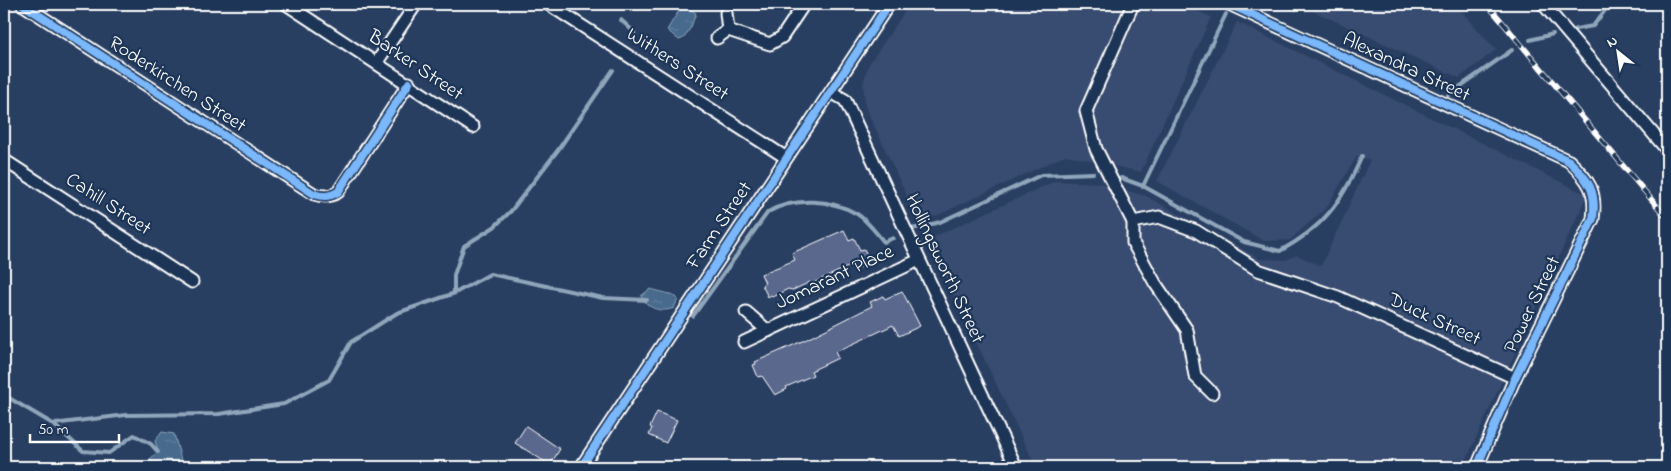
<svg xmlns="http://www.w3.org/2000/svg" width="1671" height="471" font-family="'Indie Flower',sans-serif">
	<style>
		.built { fill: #384b6f }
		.water { fill: url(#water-ripples); stroke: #90a6bb }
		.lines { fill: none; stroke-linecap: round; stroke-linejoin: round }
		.stream { stroke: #90a6bb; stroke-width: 4 }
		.building { fill: #5a678e; stroke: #fff }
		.minor-casing { stroke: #fff; stroke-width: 15 }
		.minor { stroke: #1d3557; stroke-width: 11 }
		.rail-casing { stroke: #fff; stroke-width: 5.5 }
		.rail { stroke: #1d3557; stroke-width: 4; stroke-dasharray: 11; stroke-linecap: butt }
		.cycleway-casing { stroke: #1d3557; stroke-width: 11 }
		.cycleway { stroke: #7ab7fb; stroke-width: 8 }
		.labels { text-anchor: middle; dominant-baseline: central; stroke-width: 4.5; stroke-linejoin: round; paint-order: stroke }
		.street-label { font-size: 20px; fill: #fff; stroke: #1d3557 }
	</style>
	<defs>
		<pattern id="water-ripples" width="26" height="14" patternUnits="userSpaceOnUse" patternTransform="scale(1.25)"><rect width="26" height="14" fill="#466a8d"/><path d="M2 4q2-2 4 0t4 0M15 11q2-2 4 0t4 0" fill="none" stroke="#62809e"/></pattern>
	</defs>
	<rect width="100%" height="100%" fill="#293f62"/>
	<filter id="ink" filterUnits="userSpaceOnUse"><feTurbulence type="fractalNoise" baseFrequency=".02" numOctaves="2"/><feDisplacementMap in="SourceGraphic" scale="10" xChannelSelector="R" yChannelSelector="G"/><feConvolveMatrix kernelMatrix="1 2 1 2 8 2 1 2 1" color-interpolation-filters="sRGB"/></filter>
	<g filter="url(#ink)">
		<!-- built -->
		<g class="built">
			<polygon points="910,4 1182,4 1211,17 1141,172 1066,155 934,217 917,218 865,106 863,83 869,64"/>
			<polygon points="1298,4 1455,4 1496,50 1459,78"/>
			<polygon points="1237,22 1587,195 1463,467 1036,467 927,240 1055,181 1099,183 1146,196 1260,259 1286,260 1297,255 1321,266 1370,160 1357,156 1327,207 1290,240 1264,241 1157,181"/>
		</g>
		<!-- water -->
		<g class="water">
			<polygon points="683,4 696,13 691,27 684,38 679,40 667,30"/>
			<path d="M 650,289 L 674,295 L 678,299 L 674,308 C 661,313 648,309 641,296 Z"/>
			<polygon points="162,432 174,434 183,467 151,467 150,459 158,452 155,441"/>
		</g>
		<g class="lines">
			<!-- stream -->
			<g class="stream">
				<polyline points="621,20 634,32 634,37"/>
				<polyline points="1576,29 1593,26 1610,4"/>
				<polyline points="1530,40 1553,34"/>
				<polyline points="1448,95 1512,50"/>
				<path d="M 1121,178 L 1143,186 L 1244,242 L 1280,251 C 1324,227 1342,202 1362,156"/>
				<polyline points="1143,186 1226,14"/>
				<polyline points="912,229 940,222 1041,175 1093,173"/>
				<polyline points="454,293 454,275 464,246 494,227 511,211 558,150 613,70"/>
				<path d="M 691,315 L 693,316 L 768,212 C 793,197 832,199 857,214 C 867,220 876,233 884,242 L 893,238"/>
				<polyline points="4,395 53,424 126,415 219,414 284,404 329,380 351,342 397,313 455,293 490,274 603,298 647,300"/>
				<polyline points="53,424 83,451 109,453 134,435 151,444 158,452"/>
			</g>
		</g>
		<!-- building -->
		<g class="building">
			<polygon points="844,230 849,240 854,238 860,250 864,249 868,257 864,259 866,264 855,270 852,265 811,284 810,282 793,290 788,289 772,297 771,295 768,297 762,285 765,283 761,274 795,260 792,253"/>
			<polygon points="902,291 920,326 899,336 893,325 857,342 835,352 838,358 811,371 813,375 786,387 787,389 775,395 762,376 758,377 753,365 756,364 755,362 807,339 872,306 870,302 883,296 885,299"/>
			<polygon points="657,412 677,420 666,443 649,435 652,428 650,427"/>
			<polygon points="526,426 560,449 550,465 515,443"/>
		</g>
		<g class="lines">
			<!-- minor casing -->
			<g class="minor-casing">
				<g id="minor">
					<path d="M 22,4 L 314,194 C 323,197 329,197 338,192 L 409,83"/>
					<polyline points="286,4 473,127"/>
					<polyline points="548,4 785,157"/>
					<polyline points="1133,4 1086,111 1096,149 1133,222 1133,243 1155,283 1187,330 1195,376 1212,393"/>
					<path d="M 1229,4 L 1569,161 C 1589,180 1597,191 1593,219 L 1515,378 L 1477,467"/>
					<polyline points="1543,4 1667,150"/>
					<polyline points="728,30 770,44 782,37 804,4"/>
					<polyline points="717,38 728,30 726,13"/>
					<polyline points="377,62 416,4"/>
					<polyline points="831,92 845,100 1016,467"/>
					<polyline points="4,160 192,282"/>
					<polyline points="1133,222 1159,217 1196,231 1258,270 1338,297 1515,378"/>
					<polyline points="746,312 768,331"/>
					<polyline points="744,342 919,260"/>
					<polyline points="581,467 889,4"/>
				</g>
			</g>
			<!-- minor -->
			<use href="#minor" class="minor"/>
			<!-- rail casing -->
			<g class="rail-casing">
				<polyline id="rail" points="1487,4 1667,218"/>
			</g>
			<!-- rail -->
			<use href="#rail" class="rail"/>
			<!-- cycleway casing -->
			<g class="cycleway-casing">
				<g id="cycleway">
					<path d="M 22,4 L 314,194 C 323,197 329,197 338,192 L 409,83"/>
					<path d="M 1229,4 L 1569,161 C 1589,180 1597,191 1593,219 L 1515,378 L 1477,467"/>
					<polyline points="581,467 889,4"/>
				</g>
			</g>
			<!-- cycleway -->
			<use href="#cycleway" class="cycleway"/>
		</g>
	</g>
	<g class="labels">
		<!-- street labels -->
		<g class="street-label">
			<text transform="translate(677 65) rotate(33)">Withers Street</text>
			<text transform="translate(415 66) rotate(34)">Barker Street</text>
			<text transform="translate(1406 68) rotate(25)">Alexandra Street</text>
			<text transform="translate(177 85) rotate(33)">Roderkirchen Street</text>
			<text transform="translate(108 205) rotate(33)">Cahill Street</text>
			<text transform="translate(720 226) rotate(-56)">Farm Street</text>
			<text transform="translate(944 269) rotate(65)">Hollingsworth Street</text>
			<text transform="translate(835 278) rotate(-25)">Jomarant Place</text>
			<text transform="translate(1533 305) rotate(-64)">Power Street</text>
			<text transform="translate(1434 320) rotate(25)">Duck Street</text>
		</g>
	</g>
	<!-- margin -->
	<rect width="1671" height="471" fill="none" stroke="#1d3557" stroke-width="20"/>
	<rect x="10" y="10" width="1651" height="451" fill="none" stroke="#fff" stroke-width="2" filter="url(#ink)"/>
	<!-- north arrow -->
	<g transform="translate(1618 52) rotate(330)" stroke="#1d3557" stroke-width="4" paint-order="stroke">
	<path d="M0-4L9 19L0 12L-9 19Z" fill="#ffffff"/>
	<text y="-8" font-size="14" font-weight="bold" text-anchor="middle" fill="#ffffff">N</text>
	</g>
	<!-- scale -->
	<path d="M30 434v8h89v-8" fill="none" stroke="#ffffff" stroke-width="2.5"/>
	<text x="38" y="434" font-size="15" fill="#ffffff" stroke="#1d3557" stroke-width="4" paint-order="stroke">50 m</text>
</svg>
